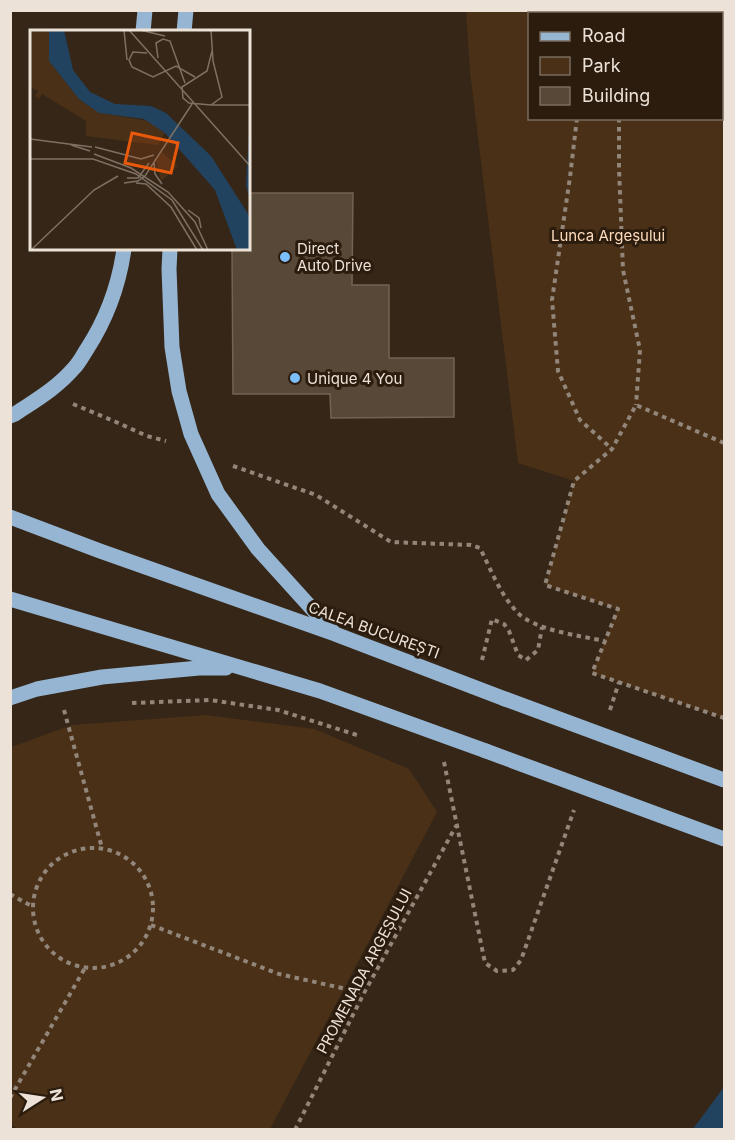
<svg xmlns="http://www.w3.org/2000/svg" width="735" height="1140" font-family="Inter,sans-serif">
	<style>
		.green { fill: #493017; fill-rule: evenodd }
		.water { fill: #214360 }
		.building { fill: #584838; stroke: #746252; stroke-width: 1.5 }
		.lines { fill: none; stroke-linecap: round; stroke-linejoin: round }
		.path { stroke: #928579; stroke-width: 4; stroke-dasharray: 4.5 4.5; stroke-linecap: butt }
		.major { stroke: #95b5d2; stroke-width: 15 }
		.major-bridge { stroke: #95b5d2; stroke-width: 15 }
		.poi-dot { fill: #7cbef9; stroke: #2b1c0e; stroke-width: 2 }
		.labels { text-anchor: middle; dominant-baseline: central; stroke-width: 6; stroke-linejoin: round; paint-order: stroke }
		.park-label { font-size: 15px; fill: #fedbbc; stroke: #2b1c0e }
		.poi-label { font-size: 15px; fill: #ece2d8; stroke: #2b1c0e; text-anchor: start }
		.street-label { font-size: 15px; fill: #ece2d8; stroke: #2b1c0e }
		.inset-road { fill: none; stroke: #7e7164; stroke-width: 1.5 }
		.view { fill: #e8590c; fill-opacity: 0.15; stroke: #e8590c; stroke-width: 3 }
		.inset-edge { fill: none; stroke: #ece2d8; stroke-width: 3 }
	</style>
	<rect width="100%" height="100%" fill="#352617"/>
	<!-- green -->
	<g class="green">
		<path d="M 466,11 L 724,11 L 724,718 L 592,673 L 617,609 L 545,585 L 574,481 L 518,463 L 470,72 ZM 530,14 L 722,14 L 722,118 L 530,118 Z"/>
		<polygon points="206,715 315,729 409,769 437,812 270,1129 18,1129 10,1124 11,747 72,725"/>
	</g>
	<!-- water -->
	<polygon class="water" points="724,1087 724,1129 693,1129"/>
	<!-- building -->
	<polygon class="building" points="249,193 353,193 352,285 389,285 389,358 454,358 454,417 331,418 330,394 233,394 232,249 249,249"/>
	<g class="lines">
		<!-- path -->
		<g class="path">
			<polyline points="614,10 615,14"/>
			<polyline points="585,14 585,10"/>
			<polyline points="622,14 623,10"/>
			<polyline points="722,57 724,57"/>
			<polyline points="577,118 570,177 552,300 558,371 580,420 612,449"/>
			<polyline points="619,118 619,168 623,270 640,350 636,405"/>
			<polyline points="73,404 116,422 147,436 166,441"/>
			<polyline points="724,443 636,405 612,449 574,481 545,585 618,609 592,673 724,718"/>
			<path d="M 233,466 L 316,495 L 391,542 L 471,545 L 480,548 C 491,570 500,594 517,612 C 533,630 581,636 605,641"/>
			<polyline points="482,660 492,619 504,624 509,631 518,655 526,660 538,650 542,627"/>
			<polyline points="132,703 210,700 278,710 360,736"/>
			<polyline points="64,710 102,848"/>
			<polyline points="610,710 619,682"/>
			<polyline points="444,762 485,963 497,971 513,970 521,960 574,810"/>
			<circle cx="93" cy="908" r="60"/>
			<polyline points="10,894 33,907"/>
			<polyline points="151,925 279,974 364,993"/>
			<polyline points="10,1098 85,968"/>
			<polyline points="295,1130 364,993 456,826"/>
		</g>
		<!-- major -->
		<g class="major">
			<polyline points="143,32 145,10"/>
			<polyline points="184,32 186,10"/>
			<polyline points="170,249 169,269 172,347 179,391 191,434 218,494 258,549 333,632"/>
			<path d="M 10,416 L 15,414 C 36,400 58,387 74,368 C 79,363 83,355 87,349 C 107,318 119,285 124,249"/>
			<polyline points="10,517 100,551 335,634 505,699"/>
			<polyline points="10,599 320,691 486,751"/>
			<polyline points="10,698 37,689 102,677 199,668 226,668"/>
		</g>
		<!-- major-bridge -->
		<g class="major-bridge">
			<polyline points="505,699 724,780"/>
			<polyline points="486,751 724,839"/>
		</g>
	</g>
	<!-- markers -->
	<g class="poi-dot">
		<circle cx="285" cy="257" r="6"/>
		<circle cx="295" cy="378" r="6"/>
	</g>
	<g class="labels">
		<!-- park labels -->
		<g class="park-label">
			<text x="608" y="235">Lunca Argeșului</text>
		</g>
		<!-- poi labels -->
		<g class="poi-label">
			<text x="297" y="248">Direct<tspan x="297" dy="17">Auto Drive</tspan></text>
			<text x="307" y="378">Unique 4 You</text>
		</g>
		<!-- street labels -->
		<g class="street-label">
			<text transform="translate(374 630) rotate(20)">CALEA BUCUREȘTI</text>
			<text transform="translate(364 971) rotate(-62)">PROMENADA ARGEȘULUI</text>
		</g>
	</g>
	<!-- overview -->
	<g transform="translate(30 30)">
		<rect width="220" height="220" fill="#352617"/>
		<path d="M 0,0 L 19,0 L 19,31 L 49,69 L 69,83 L 119,91 L 135,103 L 128,115 L 56,106 L 56,91 L 12,64 L 9,69 L 5,66 L 8,61 L 0,57 ZM 132,122 L 148,136 L 131,151 L 126,131 Z" fill="#493017"/>
		<path d="M 19,0 L 34,0 L 43,40 L 60,62 L 85,74 L 121,76 L 136,83 L 181,126 L 220,187 L 220,220 L 207,220 L 185,160 L 135,103 L 114,89 L 69,83 L 49,69 L 19,31 ZM 220,84 L 220,172 L 216,155 Z" fill="#214360"/>
		<path class="inset-road" d="M 94,0 L 97,30M 99,0 L 221,137M 110,0 L 135,6M 181,0 L 183,31 L 192,67 L 181,75 L 159,73 L 153,68 L 152,57 L 177,41 L 182,21M 117,23 L 103,22 L 99,30 L 102,37 L 123,47 L 146,36 L 165,47M 128,28 L 126,13 L 133,9 L 140,11 L 155,53M 181,75 L 221,75M 0,109 L 62,117M 41,115 L 60,121M 65,117 L 111,129 L 124,125M 64,124 L 101,138 L 138,162 L 165,192 L 178,220M 0,129 L 63,129 L 106,144 L 142,170 L 173,220M 124,132 L 125,144 L 132,154M 97,148 L 108,148 L 119,133M 94,153 L 108,151 L 115,146 L 162,74M 106,153 L 116,154 L 141,177 L 167,220M 158,180 L 169,188 L 171,198M 1,220 L 64,160 L 88,146"/>
		<path class="view" d="M 102,103 L 148,113 L 141,143 L 95,133 Z"/>
		<rect width="220" height="220" class="inset-edge"/>
	</g>
	<!-- border -->
	<rect width="735" height="1140" fill="none" stroke="#ece2d8" stroke-width="24"/>
	<!-- legend -->
	<rect x="528" y="12" width="195" height="108" fill="#2b1c0e" stroke="#786b5f" stroke-width="1.5"/>
	<rect x="540" y="32" width="30" height="9" fill="#95b5d2" stroke="#786b5f" stroke-width="1.5"/>
	<text x="582" y="42" font-size="18" fill="#ece2d8">Road</text>
	<rect x="540" y="57" width="30" height="18" fill="#493017" stroke="#786b5f" stroke-width="1.5"/>
	<text x="582" y="72" font-size="18" fill="#ece2d8">Park</text>
	<rect x="540" y="87" width="30" height="18" fill="#584838" stroke="#786b5f" stroke-width="1.5"/>
	<text x="582" y="102" font-size="18" fill="#ece2d8">Building</text>
	<!-- north arrow -->
	<g transform="translate(42 1098) rotate(78)" stroke="#2b1c0e" stroke-width="4.5" paint-order="stroke">
	<path d="M0-4.5L10 22L0 15L-10 22Z" fill="#ece2d8"/>
	<text y="-9" font-size="16" font-weight="bold" text-anchor="middle" fill="#ece2d8">N</text>
	</g>
</svg>
